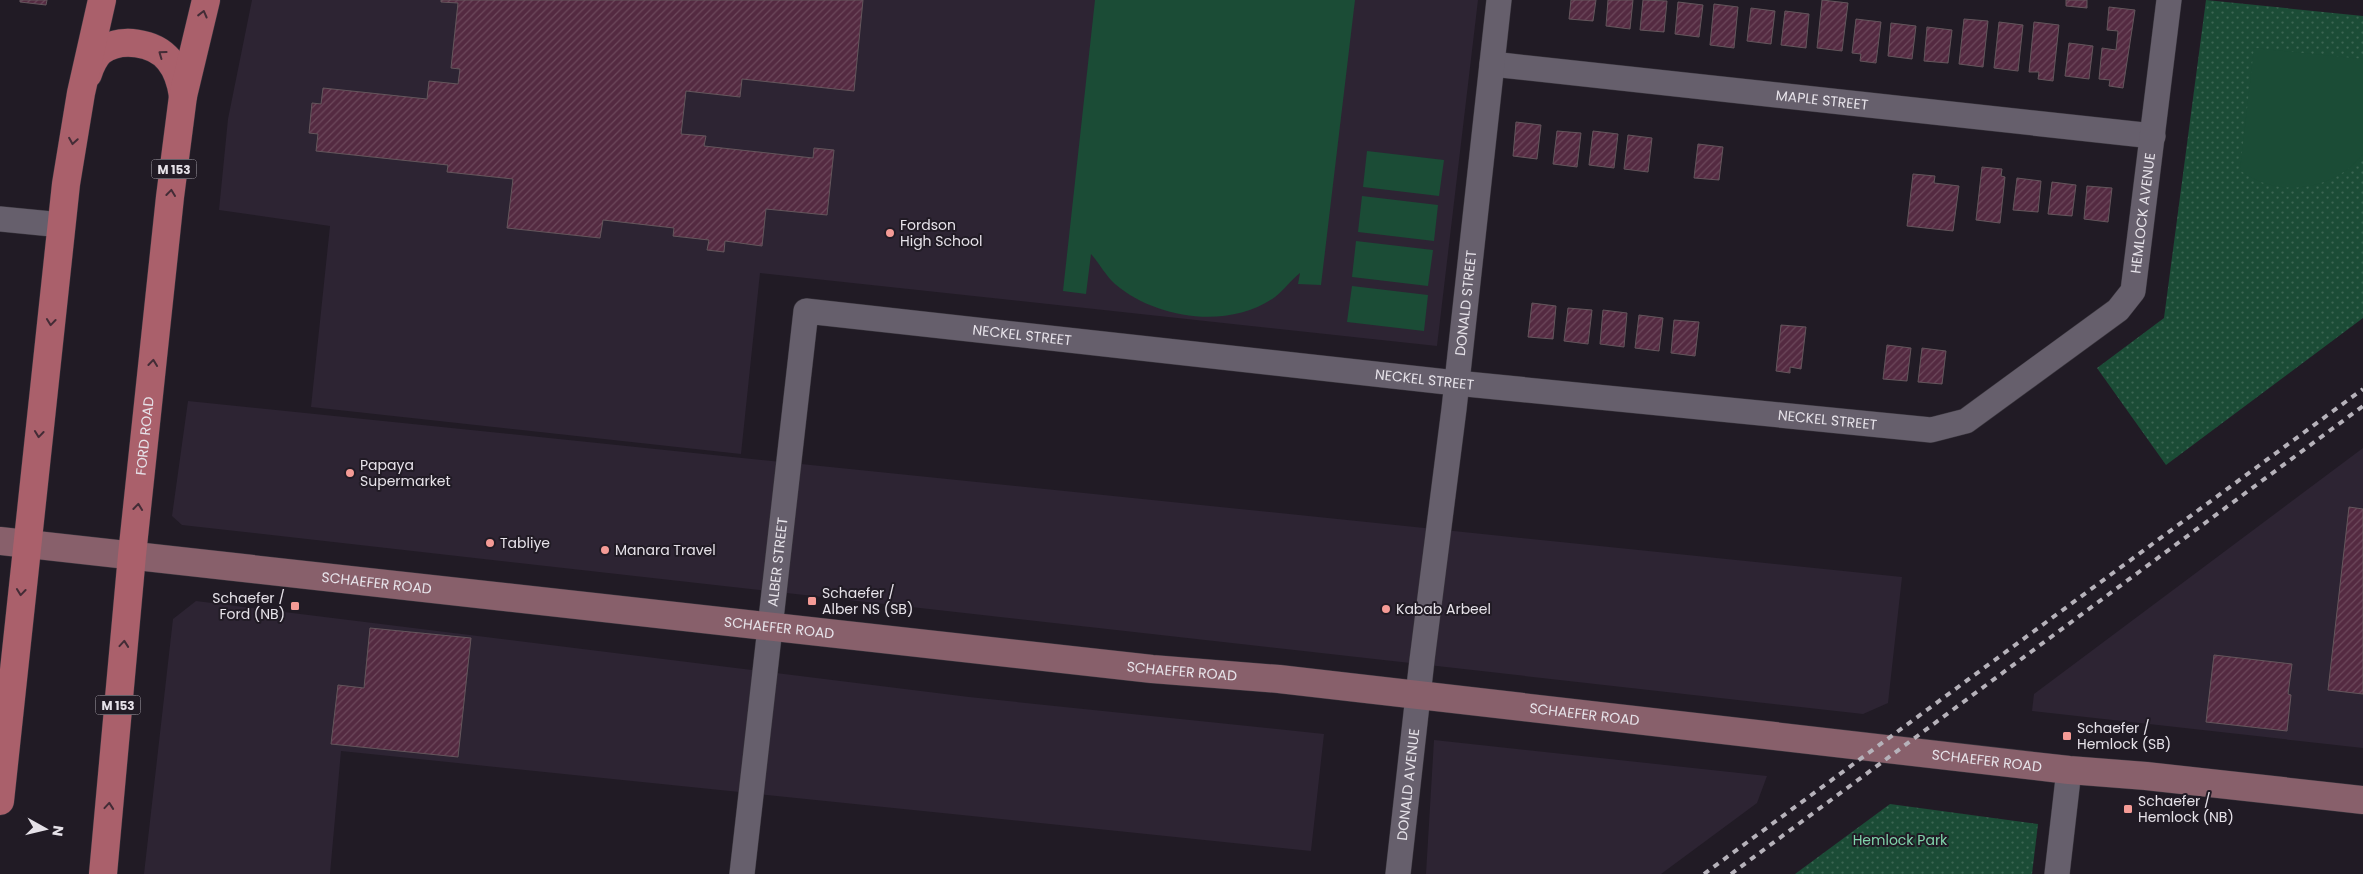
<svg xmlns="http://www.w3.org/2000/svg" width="2363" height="874" font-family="Poppins,sans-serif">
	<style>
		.built { fill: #2d2433 }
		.grass { fill: url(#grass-dots) }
		.garden { fill: #1b4c36 }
		.building { fill: url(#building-hatch); stroke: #64565c }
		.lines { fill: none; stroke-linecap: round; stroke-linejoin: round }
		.minor-casing { stroke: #3a363e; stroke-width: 26 }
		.secondary-casing { stroke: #3a363e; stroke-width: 29 }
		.primary-casing { stroke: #3a363e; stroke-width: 29 }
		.minor { stroke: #665f6c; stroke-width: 25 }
		.secondary { stroke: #88606b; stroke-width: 28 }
		.primary { stroke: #aa606b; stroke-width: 28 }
		.rail { stroke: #b6b2ba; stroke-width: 4; stroke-dasharray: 6 6; stroke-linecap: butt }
		.oneway { stroke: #432c36 }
		.poi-dot { fill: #f59b96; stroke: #211b25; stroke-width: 2 }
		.labels { text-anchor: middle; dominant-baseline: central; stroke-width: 4; stroke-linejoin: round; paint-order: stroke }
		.shield { fill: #211b25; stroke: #aba6ae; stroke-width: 1 }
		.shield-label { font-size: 12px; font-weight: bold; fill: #e6e2e9 }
		.street-label { font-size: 14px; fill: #e6e2e9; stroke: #211b25 }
		.poi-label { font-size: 14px; fill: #e6e2e9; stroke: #211b25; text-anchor: start }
		.park-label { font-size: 14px; fill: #81d4ab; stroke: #211b25 }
	</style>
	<defs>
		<pattern id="grass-dots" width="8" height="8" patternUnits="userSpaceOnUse" patternTransform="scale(1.25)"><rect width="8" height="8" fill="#1b4c36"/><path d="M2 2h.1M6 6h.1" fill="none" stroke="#3c6653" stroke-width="1.8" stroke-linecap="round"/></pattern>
		<pattern id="building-hatch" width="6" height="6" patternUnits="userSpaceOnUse" patternTransform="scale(1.25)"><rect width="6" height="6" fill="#542a41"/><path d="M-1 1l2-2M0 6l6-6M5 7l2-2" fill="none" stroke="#6d495c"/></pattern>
	</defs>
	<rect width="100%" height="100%" fill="#211b25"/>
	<!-- built -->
	<g class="built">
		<polygon points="252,0 1478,0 1437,346 760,273 741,454 311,407 330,226 219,210 228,119"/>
		<polygon points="188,401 1902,577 1888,703 1863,714 182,525 172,516"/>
		<polygon points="2363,448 2363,748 2032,711 2034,694"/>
		<polygon points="196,601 969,697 1324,734 1311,851 341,751 330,874 144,874 173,619"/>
		<polygon points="1434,740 1767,776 1757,803 1661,874 1426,874"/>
	</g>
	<!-- grass -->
	<g class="grass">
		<polygon points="2206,0 2363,16 2363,318 2166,465 2097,368 2164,318"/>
		<polygon points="1890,804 2038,824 2032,874 1795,874"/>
	</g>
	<!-- garden -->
	<g class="garden">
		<path d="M 1095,0 L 1355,0 L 1321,285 L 1298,284 L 1300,273 C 1291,280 1284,290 1275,297 C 1229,330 1156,319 1115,284 C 1106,276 1099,263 1091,254 L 1086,294 L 1063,291 Z"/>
		<path d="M 2254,48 L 2363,59 L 2363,154 C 2334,191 2276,199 2240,170 Z"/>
		<polygon points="1367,151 1444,160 1439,196 1363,187"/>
		<polygon points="1362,196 1438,205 1434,241 1358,232"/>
		<polygon points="1356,241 1433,250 1428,286 1352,277"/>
		<polygon points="1352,286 1428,295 1424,331 1347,322"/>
	</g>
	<!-- building -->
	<g class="building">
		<polygon points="20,0 47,0 46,5 20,2"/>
		<polygon points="441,0 863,0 854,91 742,79 740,97 686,91 681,134 706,136 704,146 813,158 814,148 834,150 827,215 766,209 762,246 725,241 724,252 707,250 709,240 673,236 674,228 603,220 600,238 507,228 513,179 447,172 448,165 316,151 318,134 309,133 312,103 321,104 323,88 427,99 429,81 458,84 460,69 451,68 458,3 441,2"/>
		<polygon points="1571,0 1596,0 1593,21 1569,19"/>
		<polygon points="1608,0 1633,0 1630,29 1606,26"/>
		<polygon points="1643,0 1667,1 1664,32 1640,30"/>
		<polygon points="1822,0 1848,3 1842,51 1817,48"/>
		<polygon points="2066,0 2087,0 2087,8 2066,6"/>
		<polygon points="1678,2 1703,5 1699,37 1675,34"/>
		<polygon points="1714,4 1738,7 1734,48 1710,45"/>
		<polygon points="2109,7 2135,10 2123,88 2109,86 2110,80 2099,79 2102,48 2116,50 2118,31 2107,30"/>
		<polygon points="1751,8 1775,11 1771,44 1747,41"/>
		<polygon points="1785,11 1809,14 1806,48 1781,45"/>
		<polygon points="1856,19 1881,22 1876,63 1860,61 1861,54 1852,53"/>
		<polygon points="1964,19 1988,21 1983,67 1959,64"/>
		<polygon points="1999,22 2023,25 2018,71 1994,68"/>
		<polygon points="2034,22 2059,25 2053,81 2038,79 2039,72 2029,72"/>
		<polygon points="1891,23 1916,26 1912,59 1888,56"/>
		<polygon points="1927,27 1952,30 1948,63 1924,61"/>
		<polygon points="2069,43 2093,46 2089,79 2065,76"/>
		<polygon points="1516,122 1541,125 1537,159 1513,156"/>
		<polygon points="1557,131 1581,133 1577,167 1553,164"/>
		<polygon points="1593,131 1618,134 1614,168 1589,165"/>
		<polygon points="1628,135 1652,138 1648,172 1624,169"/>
		<polygon points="1698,144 1723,147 1719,180 1694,178"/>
		<polygon points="1982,167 2002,169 2001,176 2005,177 2000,223 1976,220"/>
		<polygon points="1913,174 1935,176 1934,183 1959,186 1953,231 1907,226"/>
		<polygon points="2017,178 2041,181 2038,212 2013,210"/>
		<polygon points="2052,182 2076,185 2072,216 2048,214"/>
		<polygon points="2087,186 2112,188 2108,222 2084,219"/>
		<polygon points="1532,303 1556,306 1553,339 1528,337"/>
		<polygon points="1568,308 1592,310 1588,344 1564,341"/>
		<polygon points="1603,310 1627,313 1624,347 1600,344"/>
		<polygon points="1639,315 1663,318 1659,351 1635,348"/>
		<polygon points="1674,320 1699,322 1695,356 1671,353"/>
		<polygon points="1781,325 1806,327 1801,369 1790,367 1790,373 1776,371"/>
		<polygon points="1887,345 1911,348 1907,381 1883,379"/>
		<polygon points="1922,348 1946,351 1942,384 1918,382"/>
		<polygon points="2349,507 2363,509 2363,694 2328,690"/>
		<polygon points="370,628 471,638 458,757 331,744 338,685 364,688"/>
		<polygon points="2214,655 2292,664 2288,694 2291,695 2287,731 2206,722"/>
	</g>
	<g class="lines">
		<!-- minor casing -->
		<g class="minor-casing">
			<g id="minor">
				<path id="s1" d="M 1492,64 L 2153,136"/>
				<polyline points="0,219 62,225"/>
				<path id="s2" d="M 742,874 L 806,311 L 1456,383 L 1931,430 L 1966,421 L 2118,310 L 2133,291 L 2169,0"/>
				<path id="s3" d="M 1398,874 L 1422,660 L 1454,409 L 1499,0"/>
				<polyline points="2057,874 2069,770"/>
			</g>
		</g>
		<!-- secondary casing -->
		<g class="secondary-casing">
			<g id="secondary">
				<path id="s4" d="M 0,541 L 1152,669 L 1279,679 L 2069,770 L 2146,776 L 2363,800"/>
			</g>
		</g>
		<!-- primary casing -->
		<g class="primary-casing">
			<g id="primary">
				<path d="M 88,74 C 90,67 95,56 101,51 C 121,37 154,42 169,60 C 178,71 181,82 183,96"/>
				<polyline points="0,801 66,184 81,93 102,0"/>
				<path id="s5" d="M 103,874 L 132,555 L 170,197 L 183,96 L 206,0"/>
			</g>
		</g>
		<!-- minor -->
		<use href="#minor" class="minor"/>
		<!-- secondary -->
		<use href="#secondary" class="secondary"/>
		<!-- primary -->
		<use href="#primary" class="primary"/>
		<!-- rail -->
		<g class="rail">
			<polyline points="1704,874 2363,389"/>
			<polyline points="1731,874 2363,406"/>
		</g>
	</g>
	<!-- one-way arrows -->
	<defs><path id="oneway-chevron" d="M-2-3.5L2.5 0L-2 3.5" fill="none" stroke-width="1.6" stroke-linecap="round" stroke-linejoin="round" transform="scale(1.25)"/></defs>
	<g class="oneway">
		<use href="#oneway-chevron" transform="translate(203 14) rotate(-76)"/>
		<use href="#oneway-chevron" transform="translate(162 54) rotate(-144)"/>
		<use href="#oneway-chevron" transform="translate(73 141) rotate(99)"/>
		<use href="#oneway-chevron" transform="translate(171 193) rotate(-83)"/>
		<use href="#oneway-chevron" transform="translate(51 322) rotate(96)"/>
		<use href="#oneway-chevron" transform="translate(153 363) rotate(-84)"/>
		<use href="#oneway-chevron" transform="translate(39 434) rotate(96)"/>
		<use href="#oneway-chevron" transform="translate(138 507) rotate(-84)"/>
		<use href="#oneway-chevron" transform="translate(21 592) rotate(96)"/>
		<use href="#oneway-chevron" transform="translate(124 644) rotate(-85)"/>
		<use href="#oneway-chevron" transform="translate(109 806) rotate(-85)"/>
	</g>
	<!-- markers -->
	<g class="poi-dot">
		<circle cx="890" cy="233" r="5"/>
		<circle cx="350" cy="473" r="5"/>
		<circle cx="490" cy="543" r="5"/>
		<circle cx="605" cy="550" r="5"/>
		<rect x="807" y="596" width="10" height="10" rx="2.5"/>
		<rect x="290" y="601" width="10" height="10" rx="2.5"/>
		<circle cx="1386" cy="609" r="5"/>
		<rect x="2062" y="731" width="10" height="10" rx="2.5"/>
		<rect x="2123" y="804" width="10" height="10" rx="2.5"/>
	</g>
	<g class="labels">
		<!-- shield labels -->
		<g class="shield">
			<rect x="151.5" y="159.5" width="45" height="19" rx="4"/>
			<rect x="95.5" y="695.5" width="45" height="19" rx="4"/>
		</g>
		<g class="shield-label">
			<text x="174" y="169">M 153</text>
			<text x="118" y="705">M 153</text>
		</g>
		<!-- street labels -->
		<g class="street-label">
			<text stroke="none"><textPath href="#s1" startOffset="332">MAPLE STREET</textPath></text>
			<text stroke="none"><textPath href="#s2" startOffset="2025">HEMLOCK AVENUE</textPath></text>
			<text stroke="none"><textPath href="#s3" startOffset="575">DONALD STREET</textPath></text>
			<text stroke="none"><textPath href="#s2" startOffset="784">NECKEL STREET</textPath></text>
			<text stroke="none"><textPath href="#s2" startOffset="1189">NECKEL STREET</textPath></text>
			<text stroke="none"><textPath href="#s2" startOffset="1594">NECKEL STREET</textPath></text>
			<text stroke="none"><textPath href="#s5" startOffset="440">FORD ROAD</textPath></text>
			<text stroke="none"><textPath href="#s2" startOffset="314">ALBER STREET</textPath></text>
			<text stroke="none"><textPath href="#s4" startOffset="379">SCHAEFER ROAD</textPath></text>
			<text stroke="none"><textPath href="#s4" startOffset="784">SCHAEFER ROAD</textPath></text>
			<text stroke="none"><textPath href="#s4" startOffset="1189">SCHAEFER ROAD</textPath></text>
			<text stroke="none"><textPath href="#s4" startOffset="1594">SCHAEFER ROAD</textPath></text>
			<text stroke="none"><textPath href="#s4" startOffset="1999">SCHAEFER ROAD</textPath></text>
			<text stroke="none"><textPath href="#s3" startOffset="90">DONALD AVENUE</textPath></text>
		</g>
		<!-- poi labels -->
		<g class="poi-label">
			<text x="900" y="225">Fordson<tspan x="900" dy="16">High School</tspan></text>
			<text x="360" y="465">Papaya<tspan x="360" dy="16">Supermarket</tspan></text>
			<text x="500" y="543">Tabliye</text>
			<text x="615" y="550">Manara Travel</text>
			<text x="822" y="593">Schaefer /<tspan x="822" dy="16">Alber NS (SB)</tspan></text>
			<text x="285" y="598" text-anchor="end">Schaefer /<tspan x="285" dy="16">Ford (NB)</tspan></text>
			<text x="1396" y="609">Kabab Arbeel</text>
			<text x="2077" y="728">Schaefer /<tspan x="2077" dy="16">Hemlock (SB)</tspan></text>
			<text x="2138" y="801">Schaefer /<tspan x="2138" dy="16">Hemlock (NB)</tspan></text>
		</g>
		<!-- park labels -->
		<g class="park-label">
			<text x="1900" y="840">Hemlock Park</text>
		</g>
	</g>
	<!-- north arrow -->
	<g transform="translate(45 829) rotate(98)" stroke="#211b25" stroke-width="4" paint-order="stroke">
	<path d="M0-4L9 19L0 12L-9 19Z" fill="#e6e2e9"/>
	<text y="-8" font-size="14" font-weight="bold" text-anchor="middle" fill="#e6e2e9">N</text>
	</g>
</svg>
